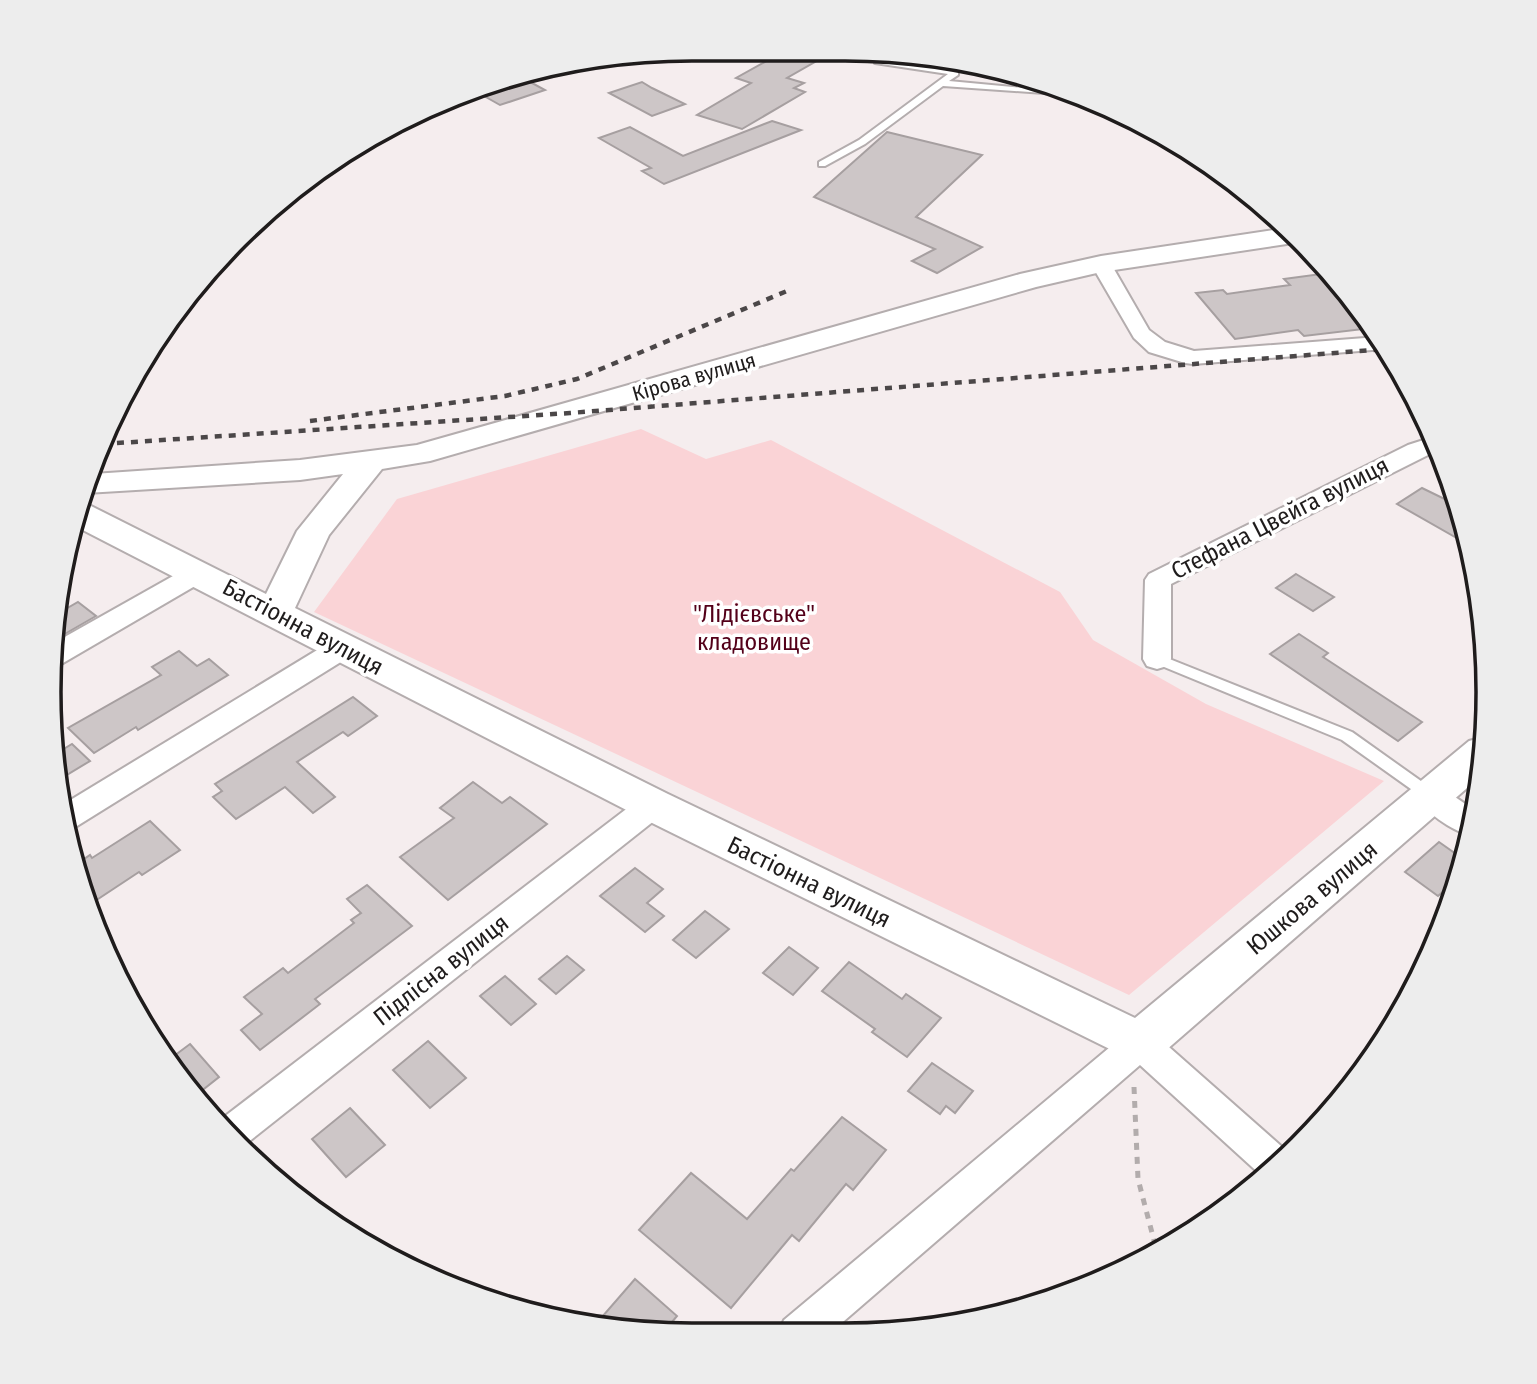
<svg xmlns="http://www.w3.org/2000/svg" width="1537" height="1384" font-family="'Fira Sans Condensed',sans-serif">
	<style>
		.green { fill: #fad3d6 }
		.building { fill: #cdc6c7; stroke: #a69fa0; stroke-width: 2 }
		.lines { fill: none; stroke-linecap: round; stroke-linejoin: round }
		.service-casing { stroke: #b4adae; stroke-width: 4 }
		.minor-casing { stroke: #b4adae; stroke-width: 4 }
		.secondary-casing { stroke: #b4adae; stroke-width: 4 }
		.path { stroke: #b2acac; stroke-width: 5; stroke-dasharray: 7 7; stroke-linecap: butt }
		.service { fill: #fff; fill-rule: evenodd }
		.minor { fill: #fff; fill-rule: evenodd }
		.secondary { fill: #fff; fill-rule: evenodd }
		.rail { stroke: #4b4748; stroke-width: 4.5; stroke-dasharray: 7 7; stroke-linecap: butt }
		.labels { text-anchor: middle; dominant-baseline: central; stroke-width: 7; stroke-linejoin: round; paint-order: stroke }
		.far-street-label { font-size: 21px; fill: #1f1c1c; stroke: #fff }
		.street-label { font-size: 24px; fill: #1f1c1c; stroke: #fff }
		.park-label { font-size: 24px; fill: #530019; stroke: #fff }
		.rim { fill: none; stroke: #1f1c1c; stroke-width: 3.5 }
	</style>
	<rect width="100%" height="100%" fill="#f5edee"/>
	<!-- green -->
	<polygon class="green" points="641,429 706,459 771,440 1060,592 1093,640 1206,704 1384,781 1129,995 314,612 397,499"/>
	<!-- building -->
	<g class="building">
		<polygon points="781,53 827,55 787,78 804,83 794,88 805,92 742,129 697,115 751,83 736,78"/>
		<polygon points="521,77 545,90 500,105 477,92"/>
		<polygon points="642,82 652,88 685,104 652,116 609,93"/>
		<polygon points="772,121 801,130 664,184 642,171 651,168 599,138 630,127 683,156"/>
		<polygon points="887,132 982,155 916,217 982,247 937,273 912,261 935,249 814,197"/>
		<polygon points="1321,274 1366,319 1372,328 1304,336 1298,330 1235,339 1196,293 1223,290 1227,294 1290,285 1284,279"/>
		<polygon points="1422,488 1459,506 1469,545 1397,504"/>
		<polygon points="1296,574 1334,597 1313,611 1276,588"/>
		<polygon points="78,602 96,616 56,639 57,614"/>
		<polygon points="1299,634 1328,653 1323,657 1422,722 1398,741 1270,654"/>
		<polygon points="179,651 197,666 209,659 228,675 138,730 136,727 94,753 68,728 161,675 152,667"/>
		<polygon points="353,697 377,716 348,736 343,732 297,762 335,797 313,813 285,787 236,819 213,797 222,791 215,784"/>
		<polygon points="72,744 90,761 60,779 57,753"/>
		<polygon points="473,782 502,803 510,797 547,824 448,900 400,857 454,818 440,808"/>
		<polygon points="150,821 180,850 142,875 139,872 89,905 74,866 90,855 92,858"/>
		<polygon points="1439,842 1463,859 1459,878 1438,896 1405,872"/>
		<polygon points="635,868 663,889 647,903 664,916 645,932 600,896"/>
		<polygon points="367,885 412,926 315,999 320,1004 260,1050 241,1030 262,1014 244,997 283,968 288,973 354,923 351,920 361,913 347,899"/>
		<polygon points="705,911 729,929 696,958 673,940"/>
		<polygon points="789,947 818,968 793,995 763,973"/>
		<polygon points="567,956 584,970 556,994 539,979"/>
		<polygon points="849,962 902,999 906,994 941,1018 907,1057 872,1032 875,1029 822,991"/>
		<polygon points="505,976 536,1004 511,1025 480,996"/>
		<polygon points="428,1041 466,1078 430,1108 393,1070"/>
		<polygon points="190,1044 219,1077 195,1096 170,1059"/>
		<polygon points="932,1063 973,1091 955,1113 946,1106 940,1114 908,1091"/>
		<polygon points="350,1108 385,1145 346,1177 312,1139"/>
		<polygon points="842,1117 886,1150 853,1190 846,1184 799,1241 792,1235 731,1308 639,1230 691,1173 747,1219 791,1169 794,1171"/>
		<polygon points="635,1279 677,1316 662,1334 595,1325"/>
	</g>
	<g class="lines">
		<!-- service casing -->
		<g class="service-casing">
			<g id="service">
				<polygon points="877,57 958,71 958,75 949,81 1045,90 1058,94 943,86 865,144 825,166 819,166 819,162 859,140 948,74 875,63"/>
				<polygon points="1157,654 1352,732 1435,791 1437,795 1435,799 1425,799 1342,740 1152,662 1150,659"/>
			</g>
		</g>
		<!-- minor casing -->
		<g class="minor-casing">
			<g id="minor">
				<polygon points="1101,258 1108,260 1111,264 1149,330 1165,342 1194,351 1378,337 1385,349 1193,364 1185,363 1149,352 1134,338 1091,264 1094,260"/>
				<polygon points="1433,437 1438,450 1171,584 1171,659 1167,666 1157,669 1147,666 1143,659 1145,580 1149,574 1408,445"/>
				<polygon points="198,564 207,567 211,573 207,579 63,663 52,665 54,643 189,567"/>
				<polygon points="342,639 352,641 356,648 352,655 77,826 67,830 64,804 332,641"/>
				<path d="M 1431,784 L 1442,788 L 1474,810 L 1469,835 C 1451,830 1425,812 1416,796 L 1420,788 Z"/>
				<polygon points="653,793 664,797 668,805 664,813 242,1147 216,1123 642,797"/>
				<polygon points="1140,1028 1152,1032 1289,1153 1263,1177 1140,1065 829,1334 778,1334 784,1320 1128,1032"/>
			</g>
		</g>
		<!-- secondary casing -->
		<g class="secondary-casing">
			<polygon id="secondary" points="1287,228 1300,242 1101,272 1036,287 430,461 382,469 329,535 295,608 668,794 1135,1018 1469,741 1484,737 1482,775 1157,1058 1140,1064 638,816 75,526 82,504 91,506 266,594 297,531 343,474 300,480 86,493 93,474 300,460 417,445 1020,274 1101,256"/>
		</g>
		<!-- path -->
		<polyline class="path" points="1134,1087 1138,1179 1157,1252"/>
		<!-- service -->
		<use href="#service" class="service"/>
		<!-- minor -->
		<use href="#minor" class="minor"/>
		<!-- secondary -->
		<use href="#secondary" class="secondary"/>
		<!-- rail -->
		<g class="rail">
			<polyline points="310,421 505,396 577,379 787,291"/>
			<polyline points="103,444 570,413 1385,349"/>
		</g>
	</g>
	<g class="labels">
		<!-- far-street labels -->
		<g class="far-street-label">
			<text transform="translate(694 377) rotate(-16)">Кірова вулиця</text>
		</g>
		<!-- street labels -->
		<g class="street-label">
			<text transform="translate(1280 518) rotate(-27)">Стефана Цвейга вулиця</text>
			<text transform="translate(303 627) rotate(28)">Бастіонна вулиця</text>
			<text transform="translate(809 882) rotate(26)">Бастіонна вулиця</text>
			<text transform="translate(1312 898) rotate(-40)">Юшкова вулиця</text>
			<text transform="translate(441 970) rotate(-38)">Підлісна вулиця</text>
		</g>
		<!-- park labels -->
		<g class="park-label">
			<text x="754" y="614">"Лідієвське"<tspan x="754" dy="28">кладовище</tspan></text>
		</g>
	</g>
	<!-- crop -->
	<path d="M0 0H1537V1384H0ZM692 61H845A631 631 0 0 1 1476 692V692A631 631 0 0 1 845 1323H692A631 631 0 0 1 61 692V692A631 631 0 0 1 692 61Z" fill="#ededed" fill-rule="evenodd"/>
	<path class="rim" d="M692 61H845A631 631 0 0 1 1476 692V692A631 631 0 0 1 845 1323H692A631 631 0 0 1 61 692V692A631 631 0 0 1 692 61Z"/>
</svg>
